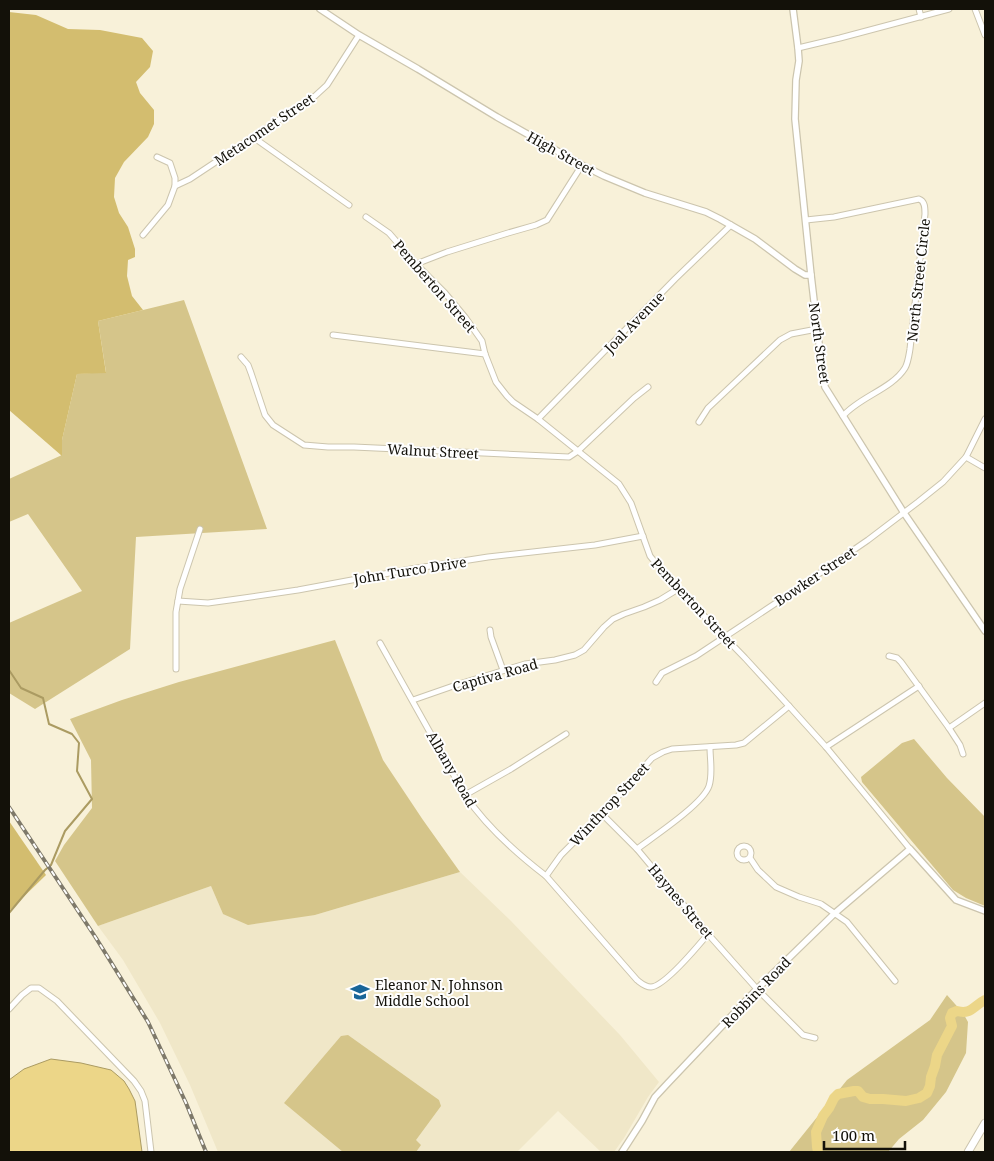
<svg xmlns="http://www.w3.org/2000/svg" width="994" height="1161" font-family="'Noto Serif',serif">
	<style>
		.built { fill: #f0e7c8 }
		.green { fill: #d5c58a }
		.forest { fill: #d3bd6f }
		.water { fill: #ecd688; stroke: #ab9b62 }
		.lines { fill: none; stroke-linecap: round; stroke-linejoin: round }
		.stream { stroke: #ab9b62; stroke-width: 2 }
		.river { stroke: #ecd688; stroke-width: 10 }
		.minor-casing { stroke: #ccc5ae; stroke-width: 7 }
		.tertiary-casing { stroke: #ccc5ae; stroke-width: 8 }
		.secondary-casing { stroke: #ccc5ae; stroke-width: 9 }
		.minor { stroke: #fff; stroke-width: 5 }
		.tertiary { stroke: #fff; stroke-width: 5.5 }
		.secondary { stroke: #fff; stroke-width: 7 }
		.rail-casing { stroke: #7e796a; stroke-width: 4 }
		.rail { stroke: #fefefe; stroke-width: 2; stroke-dasharray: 5.5; stroke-linecap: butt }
		.labels { text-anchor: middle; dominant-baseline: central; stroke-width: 4; stroke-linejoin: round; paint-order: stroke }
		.street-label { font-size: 14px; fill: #131109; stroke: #fefefe }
		.poi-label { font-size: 14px; fill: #131109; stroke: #fefefe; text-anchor: start }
	</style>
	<rect width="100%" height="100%" fill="#f8f1d9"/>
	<!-- built -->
	<polygon class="built" points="460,872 511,921 620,1035 659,1082 648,1097 624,1138 614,1152 601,1152 558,1111 517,1152 218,1152 190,1085 160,1023 123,960 98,926 211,886 223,914 315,915"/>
	<!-- green -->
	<g class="green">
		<polygon points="184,300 267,529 136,537 130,649 35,709 9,693 9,623 82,591 28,514 9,522 9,479 62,455 62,440 77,374 106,372 98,321"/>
		<polygon points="335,640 383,760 423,820 460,872 315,915 248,925 223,914 211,886 98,926 55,861 64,845 92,808 91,760 70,719 122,700 179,682"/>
		<polygon points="914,739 947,778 985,817 985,906 966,898 953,890 862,782 861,777 902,743"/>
		<polygon points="947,995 963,1013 968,1022 966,1053 946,1092 923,1120 899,1139 888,1152 789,1152 847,1080 930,1020"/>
		<polygon points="348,1035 439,1100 441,1106 416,1140 421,1145 416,1152 343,1152 284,1103 341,1036"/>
	</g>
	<!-- forest -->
	<g class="forest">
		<polygon points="9,12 36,15 68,29 100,30 142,38 153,51 150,67 136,82 140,93 154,110 154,124 148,137 124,162 115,178 114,197 119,213 128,227 135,249 135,257 128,260 127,276 132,296 143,310 98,321 106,373 77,374 62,440 62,456 9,410"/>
		<polygon points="9,821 46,875 9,911"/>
	</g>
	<!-- water -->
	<polygon class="water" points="51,1059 81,1063 111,1070 124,1081 129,1089 135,1101 142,1152 9,1152 9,1080 24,1069"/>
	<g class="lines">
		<!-- stream -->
		<polyline class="stream" points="9,670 21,688 43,698 49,724 72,734 79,743 77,771 92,799 65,831 51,865 45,870 9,913"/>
		<!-- river -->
		<path class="river" d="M 818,1152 L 817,1147 L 816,1132 L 823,1116 L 829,1108 L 834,1098 L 838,1094 L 854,1091 L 858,1091 L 863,1097 L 870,1099 L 883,1099 L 906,1101 L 919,1098 L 927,1093 L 930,1086 L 931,1077 L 935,1066 L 937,1055 L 952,1026 L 950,1018 L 952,1013 L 957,1011 C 971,1015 973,1006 985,1000"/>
		<!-- minor casing -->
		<g class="minor-casing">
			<g id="minor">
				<polyline points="919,9 921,17"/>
				<polyline points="975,9 985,35"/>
				<polyline points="798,48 840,38 949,9"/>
				<polyline points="253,137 349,205"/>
				<polyline points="157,157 170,163 175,178 175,186"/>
				<polyline points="366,217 389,233 416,264 445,293 465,317 482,341 485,354 496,382 507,396 513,402 538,419 619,484 631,503 650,556 662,571 678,589 745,658 789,706 826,747 910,849"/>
				<path d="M 806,220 L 834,217 L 919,199 C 925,201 925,208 925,214 L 910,349 C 909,355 908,363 905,368 C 892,389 859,397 843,416"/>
				<polyline points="143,235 168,205 175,186 190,179 315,96 327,85 359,35"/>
				<polyline points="416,264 447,252 508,233 536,225 547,220 582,165"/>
				<polyline points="333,335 485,354"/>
				<polyline points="241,357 248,365 251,373 265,415 273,425 304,445 328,447 354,447 569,457 578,451 634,398 648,387"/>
				<polyline points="538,419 675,279 731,225"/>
				<polyline points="699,422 708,408 780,340 791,334 817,329"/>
				<polyline points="966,457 985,468"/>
				<polyline points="178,601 208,603 237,599 298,590 411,569 488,557 595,545 643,536"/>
				<polyline points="490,630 491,637 503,670"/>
				<path d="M 380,643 L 465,795 C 486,826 516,853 546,876 L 637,980 C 641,983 645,987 651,987 C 665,986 698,946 708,934"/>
				<polyline points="889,656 897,658 901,662 949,728 960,745 963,754"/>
				<polyline points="176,669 176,612 180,589 200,529"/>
				<polyline points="656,682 662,673 696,656 788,595 868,540 918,502 943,482 966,457 985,419"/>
				<polyline points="413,700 459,684 525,664 555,660 575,655 584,650 604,627 613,619 624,614 644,607 660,600 678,589"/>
				<polyline points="949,728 985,703"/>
				<polyline points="826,747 919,686"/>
				<polyline points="465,795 511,769 566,734"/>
				<polyline points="602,814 637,849 708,934 757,989 803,1035 815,1038"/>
				<circle cx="744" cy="853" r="7"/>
				<path d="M 637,849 C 653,837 703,804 709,786 C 713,774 710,760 710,747"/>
				<polyline points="750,858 758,870 776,887 799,897 821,904 847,922 895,981"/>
				<polyline points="546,876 561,855 602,814 652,758 663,752 672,749 736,745 744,743 789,706"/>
				<polyline points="9,1009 22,995 31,988 39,988 57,1001 134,1081 141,1091 145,1101 151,1152"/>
			</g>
		</g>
		<!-- tertiary casing -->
		<g class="tertiary-casing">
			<g id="tertiary">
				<polyline points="320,9 359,35 418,69 497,117 582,165 604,176 645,193 706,212 720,219 755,239 795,269 805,275 811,275"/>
				<polyline points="793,9 798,48 799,61 796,80 795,119 811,275 820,352 825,387 904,513 985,631"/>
				<polyline points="622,1152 642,1121 655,1097 668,1083 757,989 835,913 910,849 956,900 985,911"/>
			</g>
		</g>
		<!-- secondary casing -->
		<g class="secondary-casing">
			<polyline id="secondary" points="968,1152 985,1123"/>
		</g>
		<!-- minor -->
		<use href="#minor" class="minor"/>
		<!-- tertiary -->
		<use href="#tertiary" class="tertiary"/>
		<!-- secondary -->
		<use href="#secondary" class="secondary"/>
		<!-- rail casing -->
		<g class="rail-casing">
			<polyline id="rail" points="9,807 96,938 148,1022 186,1103 206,1152"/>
		</g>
		<!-- rail -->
		<use href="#rail" class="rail"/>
	</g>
	<!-- icons -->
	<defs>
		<g id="school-bare" transform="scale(1.5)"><path d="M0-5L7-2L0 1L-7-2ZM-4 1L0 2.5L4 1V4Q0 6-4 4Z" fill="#196598" stroke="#fefefe" stroke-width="2.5" paint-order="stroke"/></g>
	</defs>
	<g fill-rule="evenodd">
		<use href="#school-bare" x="360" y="992"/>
	</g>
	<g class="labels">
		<!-- street labels -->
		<g class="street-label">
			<text transform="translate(264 129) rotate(-34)">Metacomet Street</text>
			<text transform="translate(561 153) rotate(29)">High Street</text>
			<text transform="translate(918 280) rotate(-84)">North Street Circle</text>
			<text transform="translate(435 286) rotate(49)">Pemberton Street</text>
			<text transform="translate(634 322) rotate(-46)">Joal Avenue</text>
			<text transform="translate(820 343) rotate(82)">North Street</text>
			<text transform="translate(433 451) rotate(3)">Walnut Street</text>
			<text transform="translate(410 570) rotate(-9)">John Turco Drive</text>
			<text transform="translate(815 576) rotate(-34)">Bowker Street</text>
			<text transform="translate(694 603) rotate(47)">Pemberton Street</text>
			<text transform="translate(495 675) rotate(-16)">Captiva Road</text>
			<text transform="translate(452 769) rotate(60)">Albany Road</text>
			<text transform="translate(609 804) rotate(-47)">Winthrop Street</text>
			<text transform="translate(681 901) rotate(50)">Haynes Street</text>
			<text transform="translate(756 992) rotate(-46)">Robbins Road</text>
		</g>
		<!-- poi labels -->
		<g class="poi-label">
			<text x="375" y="984">Eleanor N. Johnson<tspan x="375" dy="16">Middle School</tspan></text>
		</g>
	</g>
	<!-- border -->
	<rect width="994" height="1161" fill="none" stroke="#131109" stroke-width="20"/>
	<!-- scale -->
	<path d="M824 1141v8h81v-8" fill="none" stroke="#131109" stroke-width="2.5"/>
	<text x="832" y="1141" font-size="15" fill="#131109" stroke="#fefefe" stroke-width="4" paint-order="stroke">100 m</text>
</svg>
